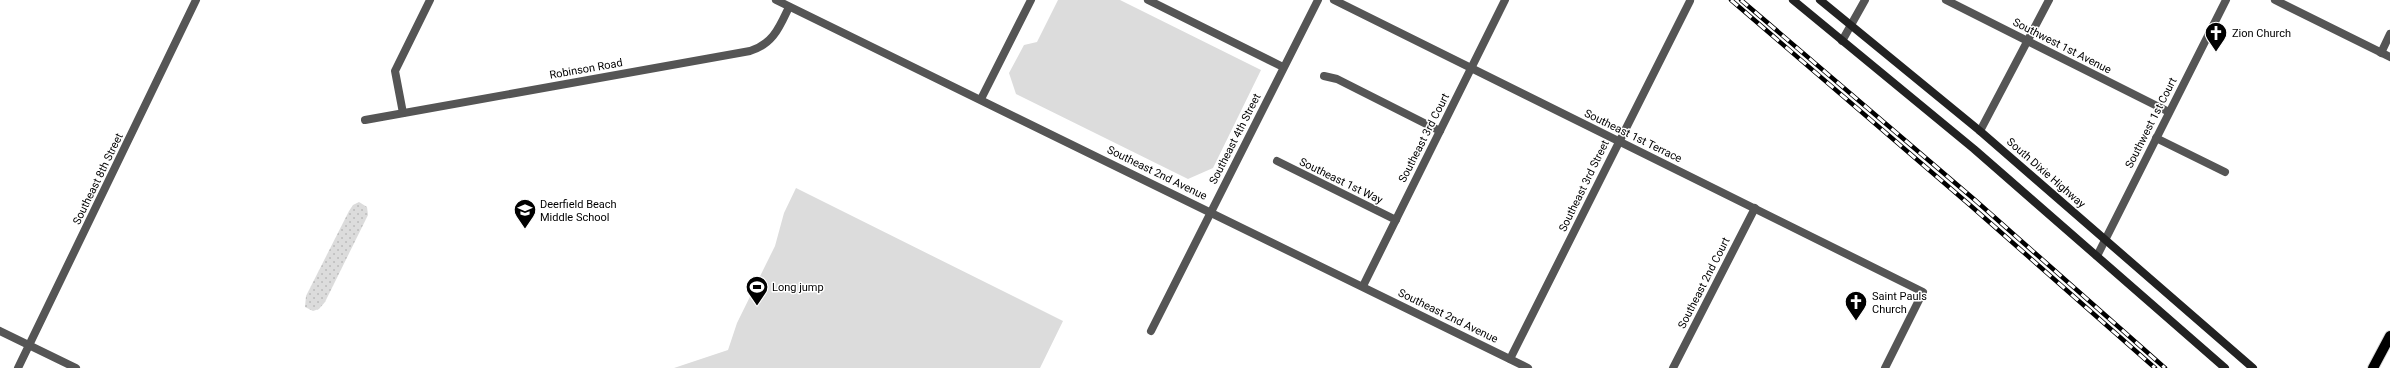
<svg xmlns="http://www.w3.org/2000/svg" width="2390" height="368" font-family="Roboto,sans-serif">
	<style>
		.grass { fill: url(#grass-dots) }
		.park { fill: #dcdcdc }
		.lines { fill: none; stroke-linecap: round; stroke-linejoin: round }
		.primary-casing { stroke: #dbdbdb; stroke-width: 12 }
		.minor { stroke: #555; stroke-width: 8 }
		.tertiary { stroke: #555; stroke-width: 8 }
		.secondary { stroke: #222; stroke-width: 8 }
		.primary { stroke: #000; stroke-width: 10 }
		.rail-casing { stroke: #000; stroke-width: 4.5 }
		.rail { stroke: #fff; stroke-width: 3; stroke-dasharray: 9; stroke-linecap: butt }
		.labels { text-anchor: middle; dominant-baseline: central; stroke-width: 3; stroke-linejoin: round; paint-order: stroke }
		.poi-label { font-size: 11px; fill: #000; stroke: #fff; text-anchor: start }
		.street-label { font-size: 11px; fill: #000; stroke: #fff }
	</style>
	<defs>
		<pattern id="grass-dots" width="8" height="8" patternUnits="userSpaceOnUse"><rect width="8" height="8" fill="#dcdcdc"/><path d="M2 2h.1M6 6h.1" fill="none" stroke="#bbb" stroke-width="1.8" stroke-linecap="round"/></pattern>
	</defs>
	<rect width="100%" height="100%" fill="#fff"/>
	<!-- grass -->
	<polygon class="grass" points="359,202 367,207 368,215 325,302 319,309 313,311 305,307 306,296 349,211 353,205"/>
	<!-- park -->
	<g class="park">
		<polygon points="1058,0 1120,0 1261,70 1213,168 1188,179 1016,94 1009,73 1024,45 1037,42"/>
		<polygon points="796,188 1063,321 1040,368 674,368 728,350 737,323 775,246 784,213"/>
	</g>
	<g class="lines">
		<!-- primary casing -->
		<g class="primary-casing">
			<polyline id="primary" points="2373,368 2390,336"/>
		</g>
		<!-- minor -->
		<g class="minor">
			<polyline points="1148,0 1283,67"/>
			<polyline points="1334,0 1923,292 1885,368"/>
			<polyline points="1946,0 2169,112"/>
			<polyline points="2275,0 2390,57"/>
			<polyline points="1842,41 1865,0"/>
			<polyline points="2381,53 2390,34"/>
			<polyline points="1324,76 1337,79 1440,131"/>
			<polyline points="981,99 1031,0"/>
			<polyline points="403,113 395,71 430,0"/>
			<path d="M 365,120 L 750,51 C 773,44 779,28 789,7"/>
			<polyline points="1980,131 2049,0"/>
			<polyline points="2156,138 2225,172"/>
			<polyline points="1277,161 1396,220"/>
			<polyline points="2097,256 2226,0"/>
			<polyline points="1363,286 1505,0"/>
			<polyline points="0,331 76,368"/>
			<polyline points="1151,331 1318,0"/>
			<polyline points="1510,359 1690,1"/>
			<polyline points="18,368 196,0"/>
			<polyline points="1673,368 1755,208"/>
		</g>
		<!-- tertiary -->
		<polyline class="tertiary" points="776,0 1528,368"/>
		<!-- secondary -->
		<g class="secondary">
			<polyline points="1793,0 1974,149 2225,368"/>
			<polyline points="1820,0 1980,131 2253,368"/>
		</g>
		<!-- primary -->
		<use href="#primary" class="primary"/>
		<!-- rail casing -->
		<g class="rail-casing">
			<g id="rail">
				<polyline points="1731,0 1971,206 2155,368"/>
				<polyline points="1741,0 1975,200 2165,368"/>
			</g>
		</g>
		<!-- rail -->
		<use href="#rail" class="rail"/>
	</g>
	<!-- icons -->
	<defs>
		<g id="church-pin" transform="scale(1.15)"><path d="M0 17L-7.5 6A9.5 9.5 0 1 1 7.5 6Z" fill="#000" stroke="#fff"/><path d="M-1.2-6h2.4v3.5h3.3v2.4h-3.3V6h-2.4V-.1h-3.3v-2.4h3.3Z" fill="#fff"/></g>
		<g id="school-pin" transform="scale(1.15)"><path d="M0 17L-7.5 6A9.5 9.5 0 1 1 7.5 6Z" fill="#000" stroke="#fff"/><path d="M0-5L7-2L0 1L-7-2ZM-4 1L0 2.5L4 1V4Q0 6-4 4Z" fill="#fff"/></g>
		<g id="stadium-pin" transform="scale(1.15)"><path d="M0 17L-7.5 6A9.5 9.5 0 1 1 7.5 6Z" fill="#000" stroke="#fff"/><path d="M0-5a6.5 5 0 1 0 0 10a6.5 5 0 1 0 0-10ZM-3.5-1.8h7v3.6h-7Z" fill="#fff"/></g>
	</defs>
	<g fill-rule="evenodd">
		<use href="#church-pin" x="2216" y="33"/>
		<use href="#school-pin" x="525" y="210"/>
		<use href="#stadium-pin" x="757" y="287"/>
		<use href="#church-pin" x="1856" y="302"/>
	</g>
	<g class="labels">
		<!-- poi labels -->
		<g class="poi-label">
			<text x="2232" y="33">Zion Church</text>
			<text x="540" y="204">Deerfield Beach<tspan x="540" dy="13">Middle School</tspan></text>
			<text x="772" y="287">Long jump</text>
			<text x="1872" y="296">Saint Pauls<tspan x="1872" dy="13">Church</tspan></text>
		</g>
		<!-- street labels -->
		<g class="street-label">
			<text transform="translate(2062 46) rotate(27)">Southwest 1st Avenue</text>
			<text transform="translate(586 69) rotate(-10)">Robinson Road</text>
			<text transform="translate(2151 123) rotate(-63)">Southwest 1st Court</text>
			<text transform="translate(1633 136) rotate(26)">Southeast 1st Terrace</text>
			<text transform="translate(1424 138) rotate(-63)">Southeast 3rd Court</text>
			<text transform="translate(1235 139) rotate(-63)">Southeast 4th Street</text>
			<text transform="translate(1157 173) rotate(26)">Southeast 2nd Avenue</text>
			<text transform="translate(2046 173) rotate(41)">South Dixie Highway</text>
			<text transform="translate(98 179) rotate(-64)">Southeast 8th Street</text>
			<text transform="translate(1341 181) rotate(26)">Southeast 1st Way</text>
			<text transform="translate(1584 186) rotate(-64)">Southeast 3rd Street</text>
			<text transform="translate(1704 283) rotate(-63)">Southeast 2nd Court</text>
			<text transform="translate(1448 316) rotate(26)">Southeast 2nd Avenue</text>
		</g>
	</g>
</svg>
